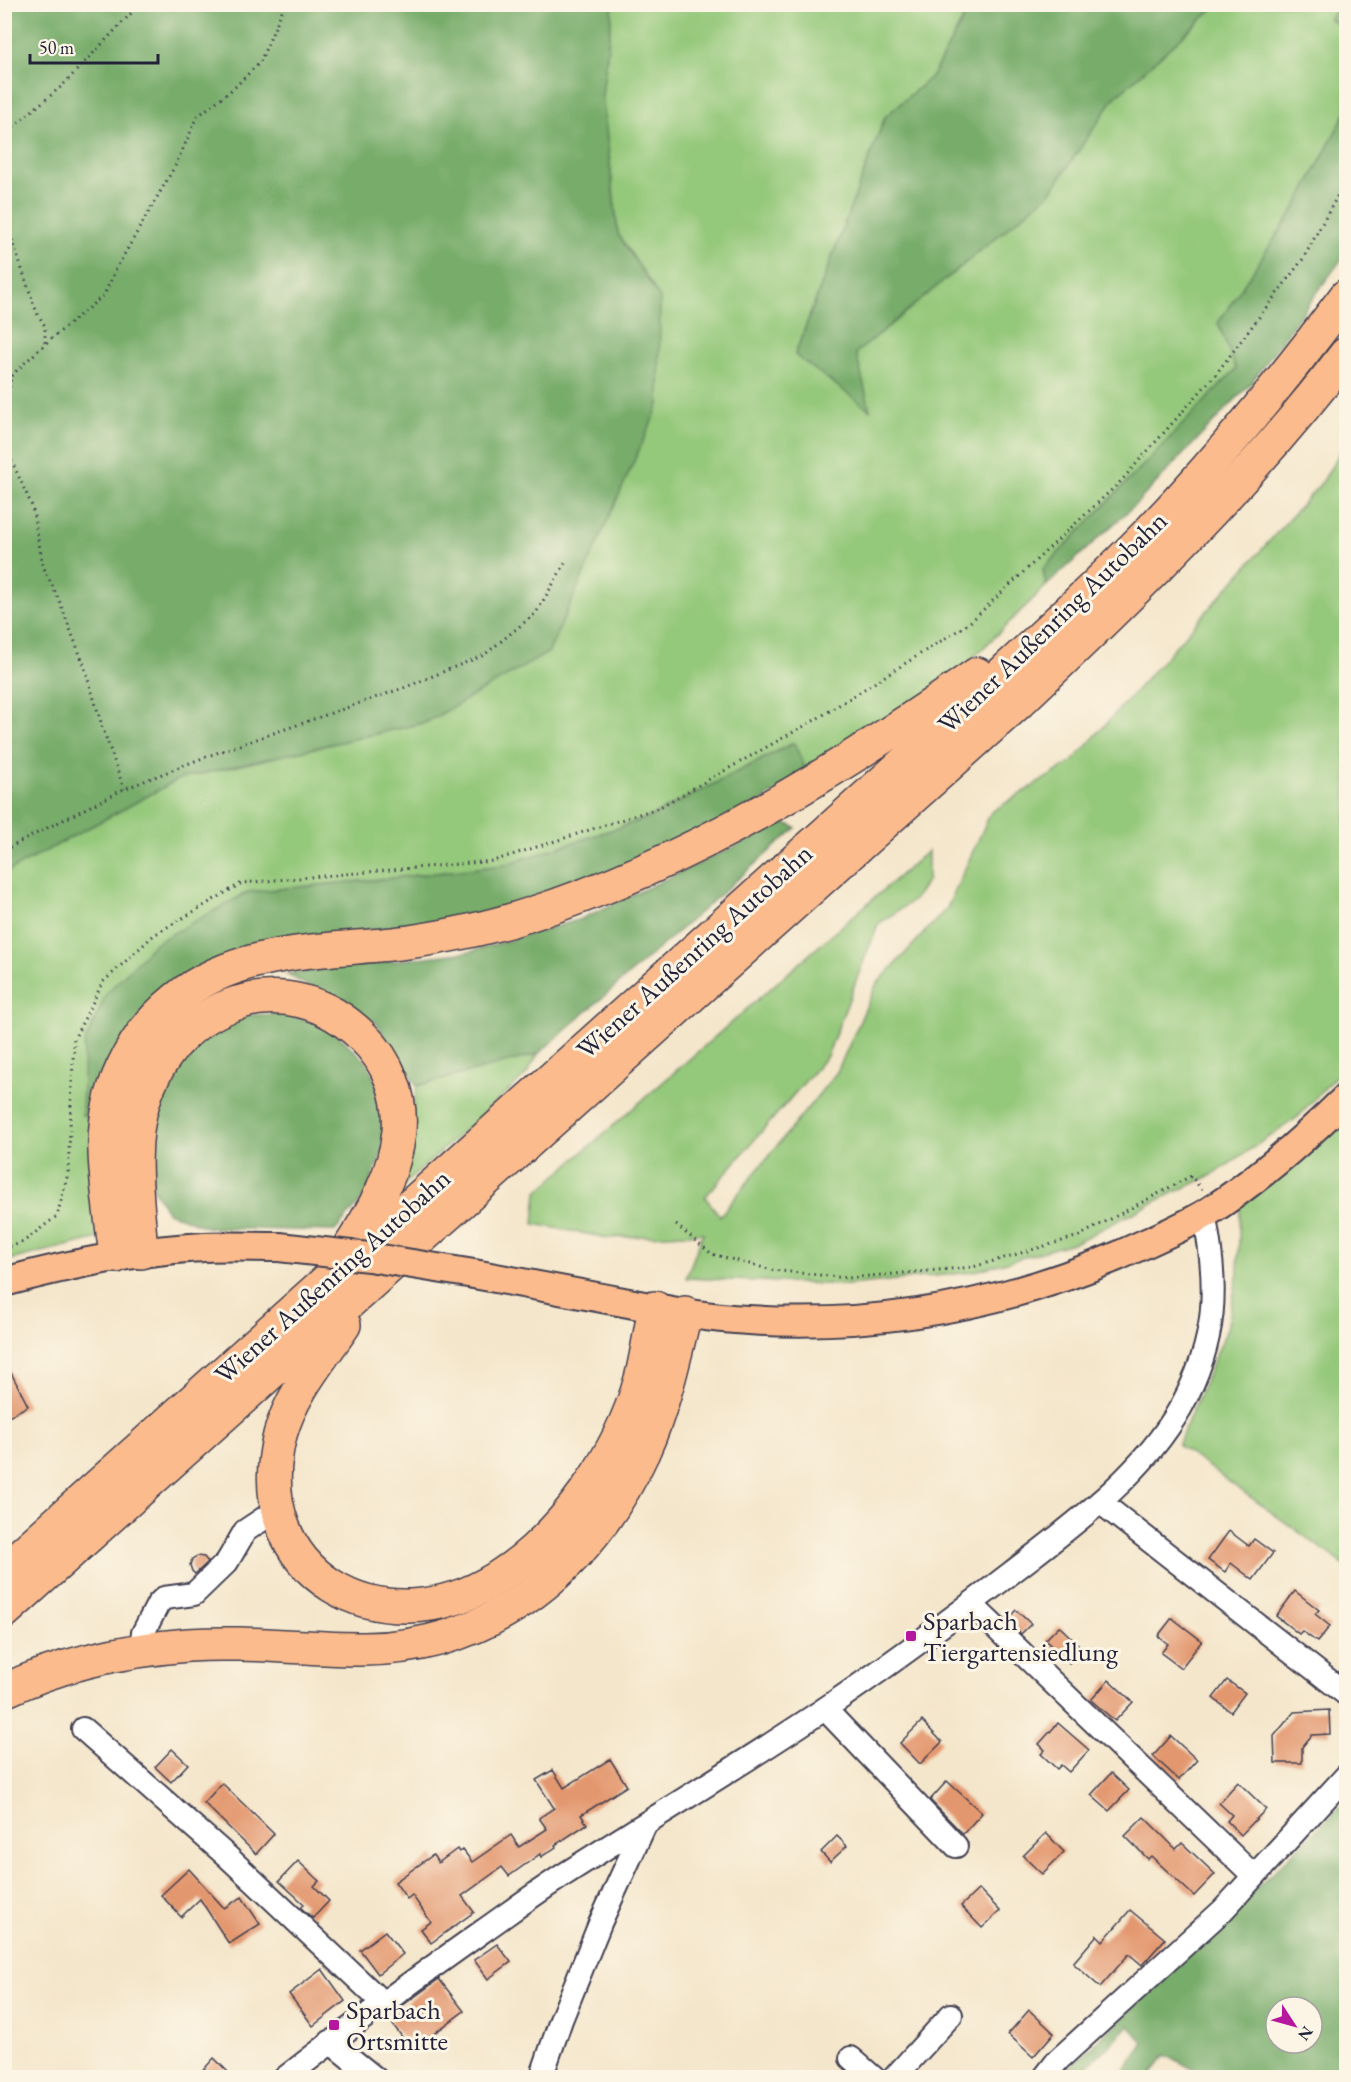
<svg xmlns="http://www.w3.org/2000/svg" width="1351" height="2082" font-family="'EB Garamond',serif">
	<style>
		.green { fill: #94c87a; stroke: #5b755a; stroke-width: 1.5 }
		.forest { fill: #77ac6a; stroke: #4c6752; stroke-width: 1.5; fill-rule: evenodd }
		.building { fill: #e3976e }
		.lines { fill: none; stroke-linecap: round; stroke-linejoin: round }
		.minor-casing { stroke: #423f51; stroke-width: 26 }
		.major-casing { stroke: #423f51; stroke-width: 32 }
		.highway-casing { stroke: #423f51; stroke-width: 36 }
		.path { stroke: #423f51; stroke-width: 3; stroke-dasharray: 1.5 4.5; stroke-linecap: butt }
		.minor { stroke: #fff; stroke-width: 22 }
		.major { stroke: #fbbb8d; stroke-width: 28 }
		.highway { stroke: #fbbb8d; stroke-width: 33 }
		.major-bridge-casing { stroke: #423f51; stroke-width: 32; stroke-linecap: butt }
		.major-bridge { stroke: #fbbb8d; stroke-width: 28 }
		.poi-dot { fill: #b5179e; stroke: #fcf5e5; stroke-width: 2 }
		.labels { text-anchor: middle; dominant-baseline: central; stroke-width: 6; stroke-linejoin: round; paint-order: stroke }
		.street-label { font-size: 27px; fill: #22223b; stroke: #fcf5e5 }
		.poi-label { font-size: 27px; fill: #22223b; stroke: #fcf5e5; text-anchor: start }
	</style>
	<rect width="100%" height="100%" fill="#fcf5e5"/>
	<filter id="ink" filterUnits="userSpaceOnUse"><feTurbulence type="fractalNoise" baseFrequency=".0167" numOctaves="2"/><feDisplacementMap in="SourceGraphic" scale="12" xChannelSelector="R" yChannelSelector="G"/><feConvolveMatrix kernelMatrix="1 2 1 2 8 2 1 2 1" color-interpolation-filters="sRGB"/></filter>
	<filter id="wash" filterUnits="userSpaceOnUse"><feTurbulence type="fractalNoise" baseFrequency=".008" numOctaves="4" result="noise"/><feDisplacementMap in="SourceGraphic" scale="24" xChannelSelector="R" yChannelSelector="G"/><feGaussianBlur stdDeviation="1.35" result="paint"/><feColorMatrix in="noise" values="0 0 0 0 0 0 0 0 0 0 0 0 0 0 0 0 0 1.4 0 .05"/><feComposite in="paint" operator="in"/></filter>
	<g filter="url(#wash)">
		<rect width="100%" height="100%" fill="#f4e6cb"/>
		<!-- green -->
		<g class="green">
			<polygon points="613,5 971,5 932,76 885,117 795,354 869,409 856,353 1050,193 1114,98 1217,5 1339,5 1329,19 1346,29 1346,112 1297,205 1237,369 1043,569 1046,586 959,672 806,770 793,743 648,818 504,865 393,878 248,892 95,1120 99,1238 5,1261 4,873 179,779 427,722 660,298 618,234 602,95"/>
			<polygon points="1346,442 1346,1065 1298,1117 1214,1174 1162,1198 1076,1242 972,1272 849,1285 686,1278 703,1233 608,1238 534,1224 537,1192 928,851 928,879 914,900 878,924 827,1056 705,1197 720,1216 837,1072 876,985 947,908 991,812 1072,762 1323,481"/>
			<polygon points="538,1054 526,1075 399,1189 417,1086"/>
			<polygon points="1346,1120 1346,1566 1178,1445 1227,1329 1238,1272 1240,1207"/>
		</g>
		<!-- forest -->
		<g class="forest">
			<polygon points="5,4 613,5 602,95 618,234 660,298 659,405 549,652 427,722 179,779 5,873"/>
			<polygon points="971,5 1217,5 1114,98 1050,193 856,353 870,410 795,355 885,117 932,76"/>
			<polygon points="1339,5 1346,5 1346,29 1329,19"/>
			<polygon points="1346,112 1346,253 1251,383 1138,502 1046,586 1043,569 1236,369 1218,323 1297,205"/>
			<polygon points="794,743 806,770 753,807 556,895 183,982 95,1120 82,1115 84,1045 106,994 155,943 248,892 393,878 504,865 648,818"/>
			<polygon points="785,823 796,828 538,1054 417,1086 376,1022 286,974 469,952 581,919"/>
			<polygon points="288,1014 329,1027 367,1062 384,1103 384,1148 365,1196 335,1231 209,1228 167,1212 151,1185 160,1100 194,1043 247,1015"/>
			<path d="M 1346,1801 L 1346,2077 L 1211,2077 L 1165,2055 L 1150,2077 L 1122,2077 L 1122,2074 L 1144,2043 L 1129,2026 L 1076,2077 L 1058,2078 L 1146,1996 ZM 1276,2007 L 1312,2007 L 1312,2043 L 1276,2043 Z"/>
		</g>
		<g id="blocks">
			<!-- building -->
			<g class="building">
				<polygon points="4,1359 28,1406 4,1419"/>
				<polygon points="1229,1531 1249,1546 1254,1539 1273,1553 1253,1580 1231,1563 1225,1572 1208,1560"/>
				<polygon points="197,1556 204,1557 208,1562 195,1574 192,1571 190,1565 192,1559"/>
				<polygon points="1295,1591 1319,1610 1315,1614 1330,1626 1317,1642 1302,1631 1299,1634 1276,1616"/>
				<polygon points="1016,1610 1031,1624 1021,1634 1007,1620"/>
				<polygon points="1172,1618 1202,1641 1181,1668 1161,1653 1168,1644 1158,1636"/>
				<polygon points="1059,1626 1083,1649 1069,1663 1045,1640"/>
				<polygon points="1109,1680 1133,1702 1115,1721 1091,1700"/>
				<polygon points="1227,1680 1245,1693 1231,1712 1213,1698"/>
				<polygon points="1329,1710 1330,1734 1312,1735 1302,1747 1302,1763 1275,1763 1274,1736 1294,1712"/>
				<polygon points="922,1721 942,1742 920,1764 900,1743"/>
				<polygon points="1058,1723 1089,1750 1069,1772 1061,1765 1057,1769 1041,1754 1045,1750 1039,1744"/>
				<polygon points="1171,1736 1197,1760 1179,1780 1153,1756"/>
				<polygon points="172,1749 188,1764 171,1782 155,1767"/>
				<polygon points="610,1759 627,1786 581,1815 587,1824 555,1845 556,1847 541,1857 540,1854 509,1876 502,1867 462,1896 474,1912 431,1943 421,1929 431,1922 412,1895 407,1899 395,1882 433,1855 438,1863 457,1849 459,1852 463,1850 472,1862 511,1835 519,1847 547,1829 539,1818 554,1808 536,1780 553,1770 564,1788"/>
				<polygon points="1111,1773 1129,1790 1109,1811 1091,1795"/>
				<polygon points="947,1781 982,1813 963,1834 930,1800"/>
				<polygon points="1238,1782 1266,1809 1241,1835 1227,1821 1232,1815 1219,1803"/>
				<polygon points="222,1783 274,1834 256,1854 204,1803"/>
				<polygon points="1144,1817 1176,1849 1182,1843 1215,1874 1194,1896 1151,1856 1148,1859 1125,1836"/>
				<polygon points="1046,1833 1064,1852 1042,1874 1023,1856"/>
				<polygon points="837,1836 847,1846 830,1862 821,1852"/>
				<polygon points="298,1861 319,1881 314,1886 329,1901 313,1918 301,1908 304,1904 279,1881"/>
				<polygon points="189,1869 224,1908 242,1897 260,1924 229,1944 200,1899 181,1917 161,1895"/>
				<polygon points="979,1889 1000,1911 982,1928 961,1906"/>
				<polygon points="1130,1910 1165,1939 1142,1965 1129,1954 1100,1987 1073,1963 1097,1935 1103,1941"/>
				<polygon points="385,1931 403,1954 378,1974 360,1950"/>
				<polygon points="497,1944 511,1962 488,1979 474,1960"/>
				<polygon points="322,1969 345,2001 313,2026 289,1994"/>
				<polygon points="439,1979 464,2011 412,2050 387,2017"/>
				<polygon points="1029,2010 1054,2033 1033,2057 1008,2034"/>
				<polygon points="214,2058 234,2078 196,2078"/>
			</g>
		</g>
	</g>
	<g filter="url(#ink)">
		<use href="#blocks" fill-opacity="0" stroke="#423f51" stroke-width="1.5"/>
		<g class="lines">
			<!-- minor casing -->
			<g class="minor-casing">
				<g id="minor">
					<polyline points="1100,1502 1346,1694"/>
					<polyline points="971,1604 1254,1876"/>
					<polyline points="140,1650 143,1633 158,1604 164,1598 194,1594 227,1562 245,1531 278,1509"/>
					<polyline points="825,1709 956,1846"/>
					<polyline points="83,1729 228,1857 382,2002"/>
					<polyline points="330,2042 375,2078"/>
					<polyline points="851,2058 874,2078"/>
					<path d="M 285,2078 C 350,2027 416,1978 483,1931 C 510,1912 537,1892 565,1874 C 651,1819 738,1767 823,1710 C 887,1667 950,1620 1011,1573 C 1073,1525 1142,1476 1181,1407 C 1217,1341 1219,1287 1204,1214"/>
					<polyline points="541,2078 561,2020 601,1921 645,1825"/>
					<polyline points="894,2078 951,2015"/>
					<polyline points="1044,2078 1058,2060 1223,1910 1346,1776"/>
				</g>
			</g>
			<!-- major casing -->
			<g class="major-casing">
				<g id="major">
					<path d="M 474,1274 C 522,1283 570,1292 618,1301 C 661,1309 704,1318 748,1320 C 877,1328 1002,1306 1120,1255 C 1148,1242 1178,1230 1205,1214 C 1256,1182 1303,1140 1346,1098"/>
					<path d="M 4,1282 C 70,1264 137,1250 205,1247 C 230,1246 255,1247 279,1247"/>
				</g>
			</g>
			<!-- highway casing -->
			<g class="highway-casing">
				<g id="highway">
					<path d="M 141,1252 C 138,1203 128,1147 144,1099 C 176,1002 287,961 363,1037 C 388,1061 402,1096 399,1131 C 395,1174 373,1211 350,1247"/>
					<path d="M 116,1256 C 112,1222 106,1187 105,1152 C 103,1094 130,1036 176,999 C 241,946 330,952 409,942 C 449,936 489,928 528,915 C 691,863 837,771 977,674"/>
					<path d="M 344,1325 C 321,1359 291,1394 280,1435 C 245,1574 382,1651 497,1578 C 563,1536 620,1455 641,1379 C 647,1356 650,1332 655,1308"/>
					<path d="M 4,1570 L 965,708 C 1026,651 1089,594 1147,534 C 1219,459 1284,379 1346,296"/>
					<path d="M 4,1612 L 1019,702 C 1135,592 1249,481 1346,354"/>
					<path d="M 4,1691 C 62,1663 125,1650 188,1645 C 246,1641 306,1649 364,1649 C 495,1648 590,1566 643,1452 C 663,1408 674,1360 685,1313"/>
				</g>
			</g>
			<!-- path -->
			<g class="path">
				<polyline points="4,134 62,86 140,4"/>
				<polyline points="4,217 37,313 45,326 45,343"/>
				<polyline points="4,377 11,376"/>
				<polyline points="4,435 11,376 45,344 104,295 116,269 175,166 198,116 235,87 260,62 285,4"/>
				<polyline points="4,444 32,506 43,566 58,598 84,665 103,729 124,789"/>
				<polyline points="4,850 124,789 205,757 406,687 484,655 536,613 567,560"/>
				<polyline points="676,1225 712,1254 772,1270 847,1278 973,1267 1079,1236 1191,1176 1203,1191"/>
				<polyline points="4,1249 23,1242 57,1216 68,1173 74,1039 103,982 154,935 242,883 493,861 658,808 815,720 968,624 1121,481 1216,374 1303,259 1346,180"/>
			</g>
			<!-- minor -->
			<use href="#minor" class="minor"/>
			<!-- major -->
			<use href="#major" class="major"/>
			<!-- highway -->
			<use href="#highway" class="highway"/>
			<!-- major-bridge casing -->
			<g class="major-bridge-casing">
				<polyline id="major-bridge" points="279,1247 369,1257 474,1274"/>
			</g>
			<!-- major-bridge -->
			<use href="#major-bridge" class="major-bridge"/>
		</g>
	</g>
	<!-- markers -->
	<g class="poi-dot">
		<rect x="905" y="1630" width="12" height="12" rx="3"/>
		<rect x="328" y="2019" width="12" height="12" rx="3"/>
	</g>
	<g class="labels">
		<!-- street labels -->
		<g class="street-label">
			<text transform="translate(1052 622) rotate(-44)">Wiener Außenring Autobahn</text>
			<text transform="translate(694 951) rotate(-42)">Wiener Außenring Autobahn</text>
			<text transform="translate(332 1276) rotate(-42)">Wiener Außenring Autobahn</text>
		</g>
		<!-- poi labels -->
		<g class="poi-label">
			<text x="923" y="1620">Sparbach<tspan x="923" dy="31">Tiergartensiedlung</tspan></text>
			<text x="346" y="2009">Sparbach<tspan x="346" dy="31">Ortsmitte</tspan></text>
		</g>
	</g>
	<!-- margin -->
	<rect width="1351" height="2082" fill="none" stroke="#fcf5e5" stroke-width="24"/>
	<!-- north arrow -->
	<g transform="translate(1294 2025) rotate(126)"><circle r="28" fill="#fcf5e5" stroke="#a5a1a1" stroke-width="1.5"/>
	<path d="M0-4.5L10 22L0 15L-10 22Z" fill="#b5179e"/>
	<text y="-9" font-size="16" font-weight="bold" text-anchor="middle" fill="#22223b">N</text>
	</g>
	<!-- scale -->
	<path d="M30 54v9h128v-9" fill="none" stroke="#22223b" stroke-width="3"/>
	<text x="39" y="54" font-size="18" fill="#22223b" stroke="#fcf5e5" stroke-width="4.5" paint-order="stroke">50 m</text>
</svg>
